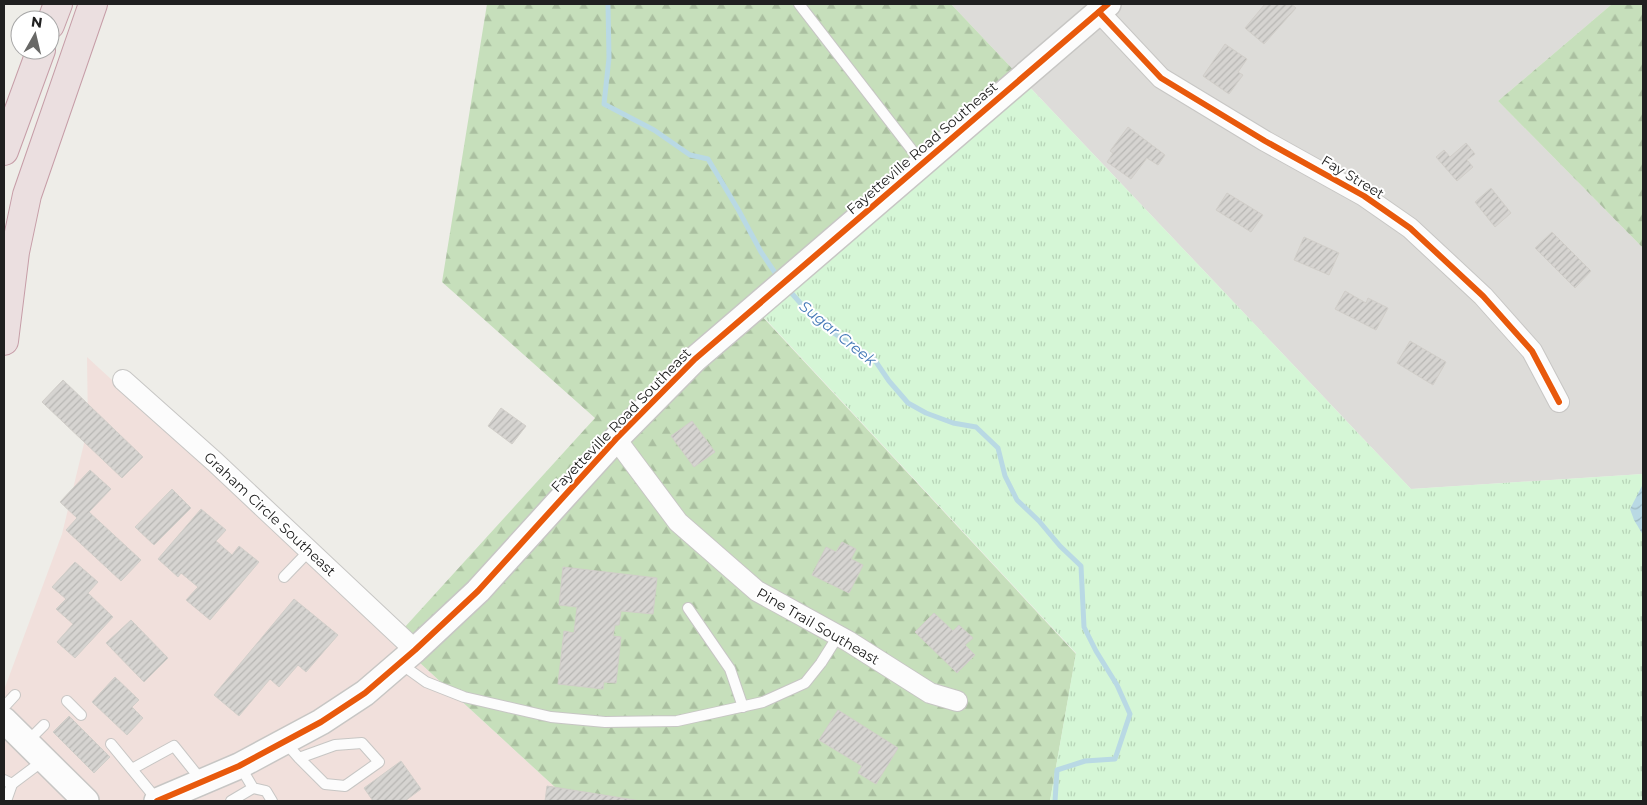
<svg xmlns="http://www.w3.org/2000/svg" width="1647" height="805" font-family="Montserrat,sans-serif">
	<style>
		.residential { fill: #dddcd9 }
		.commercial { fill: #f1e0dc }
		.forest { fill: url(#forest-firs) }
		.park { fill: url(#park-tufts) }
		.water { fill: url(#water-waves) }
		.lines { fill: none; stroke-linecap: round; stroke-linejoin: round }
		.stream { stroke: #b9d9e4; stroke-width: 5 }
		.building { fill: url(#building-hatch); stroke: #d1cec9 }
		.service-casing { stroke: #c7c6c4; stroke-width: 12 }
		.minor-casing { stroke: #c7c6c4; stroke-width: 22 }
		.tertiary-casing { stroke: #c7c6c4; stroke-width: 28 }
		.motorway-casing { stroke: #c69da7; stroke-width: 30 }
		.service { stroke: #fcfcfc; stroke-width: 10 }
		.minor { stroke: #fcfcfc; stroke-width: 20 }
		.tertiary { stroke: #fcfcfc; stroke-width: 25 }
		.motorway { stroke: #ebdfe0; stroke-width: 28 }
		.cycleway-casing { stroke: #fff; stroke-width: 9 }
		.cycleway { stroke: #e8590c; stroke-width: 6 }
		.labels { text-anchor: middle; dominant-baseline: central; stroke-width: 4; stroke-linejoin: round; paint-order: stroke }
		.street-label { font-size: 14px; fill: #202020; stroke: #fff }
		.water-label { font-size: 15px; font-style: italic; fill: #4479b7; stroke: #fff }
	</style>
	<defs>
		<pattern id="forest-firs" width="22" height="20" patternUnits="userSpaceOnUse" patternTransform="scale(1.25)"><rect width="22" height="20" fill="#c6dfbb"/><path d="M5 1l3.5 6h-7zM16 11l3.5 6h-7z" fill="#aabfa0"/></pattern>
		<pattern id="park-tufts" width="24" height="20" patternUnits="userSpaceOnUse" patternTransform="scale(1.25)"><rect width="24" height="20" fill="#d5f6d6"/><path d="M3 7l-1-3M5 7V3M7 7l1-3M15 17l-1-3M17 17v-4M19 17l1-3" fill="none" stroke="#b7d3b7"/></pattern>
		<pattern id="water-waves" width="16" height="10" patternUnits="userSpaceOnUse" patternTransform="scale(1.25)"><rect width="16" height="10" fill="#b9d9e4"/><path d="M0 5q4-4 8 0t8 0" fill="none" stroke="#9fbac3"/></pattern>
		<pattern id="building-hatch" width="6" height="6" patternUnits="userSpaceOnUse" patternTransform="scale(1.25)"><rect width="6" height="6" fill="#d6d4d1"/><path d="M-1 1l2-2M0 6l6-6M5 7l2-2" fill="none" stroke="#b7b6b3"/></pattern>
	</defs>
	<rect width="100%" height="100%" fill="#eeede8"/>
	<!-- residential -->
	<polygon class="residential" points="951,4 1612,4 1498,101 1643,248 1643,474 1411,489"/>
	<!-- commercial -->
	<polygon class="commercial" points="87,357 570,801 4,801 4,690 62,534 88,427"/>
	<!-- forest -->
	<g class="forest">
		<polygon points="487,4 951,4 1021,78 747,300 1076,654 1050,801 570,801 394,639 595,418 442,282"/>
		<polygon points="1612,4 1643,4 1643,248 1498,101"/>
	</g>
	<!-- park -->
	<polygon class="park" points="1021,78 1411,489 1643,474 1643,801 1050,801 1076,653 747,299"/>
	<!-- water -->
	<polygon class="water" points="1643,484 1643,535 1634,520 1630,509"/>
	<g class="lines">
		<!-- stream -->
		<g class="stream">
			<polyline points="608,4 609,58 604,104 654,130 690,155 708,159 739,211 761,252 778,277"/>
			<polyline points="787,288 811,315 829,330 874,359 889,381 908,403 926,413 953,423 976,427 998,448 1005,476 1017,500 1039,521 1060,546 1081,566 1084,627 1096,651 1117,685 1130,714 1115,759 1085,761 1057,770 1055,801"/>
		</g>
	</g>
	<!-- building -->
	<g class="building">
		<polygon points="1265,4 1291,4 1296,8 1264,44 1245,28"/>
		<polygon points="1225,44 1247,59 1238,72 1243,75 1229,94 1203,76"/>
		<polygon points="1128,127 1165,155 1158,165 1147,158 1131,179 1107,162 1113,153 1110,151"/>
		<polygon points="1466,143 1475,154 1467,160 1473,167 1457,181 1436,157 1444,150 1450,157"/>
		<polygon points="1491,188 1511,213 1495,227 1475,202"/>
		<polygon points="1227,193 1263,215 1251,232 1216,210"/>
		<polygon points="1552,232 1591,271 1575,288 1535,248"/>
		<polygon points="1304,237 1339,253 1329,275 1294,260"/>
		<polygon points="1345,291 1366,303 1368,298 1388,308 1376,330 1335,309"/>
		<polygon points="1410,341 1446,362 1433,385 1397,363"/>
		<polygon points="63,380 143,457 122,478 42,402"/>
		<polygon points="501,408 526,426 512,444 488,426"/>
		<polygon points="692,421 715,452 694,467 671,436"/>
		<polygon points="90,470 111,489 89,512 141,560 121,581 66,530 77,518 60,502"/>
		<polygon points="172,489 191,508 154,545 135,527"/>
		<polygon points="201,509 226,530 216,541 232,555 239,546 259,562 210,620 186,600 198,587 181,573 178,577 158,559"/>
		<polygon points="842,542 856,549 851,559 863,565 849,593 812,575 826,547 836,552"/>
		<polygon points="75,562 98,582 88,593 113,617 75,658 57,642 73,624 56,609 66,599 52,587"/>
		<polygon points="563,567 657,578 653,614 621,611 619,625 615,625 613,636 621,637 616,683 604,682 603,689 558,684 564,631 574,633 577,607 559,605"/>
		<polygon points="294,599 338,635 306,672 298,665 279,687 270,679 239,716 214,695"/>
		<polygon points="934,613 953,631 959,625 973,638 965,645 975,655 957,673 915,632"/>
		<polygon points="131,620 168,658 144,682 106,643"/>
		<polygon points="115,677 139,700 132,707 143,718 127,735 92,702"/>
		<polygon points="838,710 898,748 876,784 858,773 862,766 819,740"/>
		<polygon points="69,716 110,757 94,773 53,732"/>
		<polygon points="401,761 421,789 405,801 373,801 364,788"/>
		<polygon points="547,786 641,801 545,801"/>
	</g>
	<g class="lines">
		<!-- service casing -->
		<g class="service-casing">
			<g id="service">
				<polyline points="799,4 922,163"/>
				<polyline points="284,577 309,551"/>
				<polyline points="688,608 730,669 743,707"/>
				<polyline points="401,664 426,682 464,697 551,717 605,722 677,721 763,702 805,683 821,663 838,636"/>
				<polyline points="67,701 81,715"/>
				<polyline points="4,707 15,695"/>
				<polyline points="27,742 44,725"/>
				<polyline points="285,742 299,758 325,784 345,786 379,762 362,743 335,745 299,758"/>
				<polyline points="111,744 158,801"/>
				<polyline points="240,766 253,788 266,791 272,801"/>
				<polyline points="132,769 174,746 202,781"/>
				<polyline points="4,780 12,784 44,760"/>
				<polyline points="6,801 12,784"/>
				<polyline points="231,801 253,788"/>
			</g>
		</g>
		<!-- minor casing -->
		<g class="minor-casing">
			<g id="minor">
				<polyline points="1099,12 1161,78 1265,141 1364,196 1410,228 1483,296 1532,351 1559,402"/>
				<polyline points="123,380 215,462 415,650"/>
				<polyline points="616,439 678,522 757,591 848,641 930,693 957,701"/>
			</g>
		</g>
		<!-- tertiary casing -->
		<g class="tertiary-casing">
			<g id="tertiary">
				<polyline points="4,720 86,801"/>
				<polyline points="157,801 239,766 321,722 365,693 415,650 478,591 616,439 695,359 1108,4"/>
			</g>
		</g>
		<!-- motorway casing -->
		<g class="motorway-casing">
			<g id="motorway">
				<polyline points="50,25 58,4"/>
				<polyline points="4,151 41,50"/>
				<polyline points="4,341 15,252 27,195 93,4"/>
			</g>
		</g>
		<!-- service -->
		<use href="#service" class="service"/>
		<!-- minor -->
		<use href="#minor" class="minor"/>
		<!-- tertiary -->
		<use href="#tertiary" class="tertiary"/>
		<!-- motorway -->
		<use href="#motorway" class="motorway"/>
		<!-- cycleway casing -->
		<g class="cycleway-casing">
			<g id="cycleway">
				<polyline points="1099,12 1161,78 1265,141 1364,196 1410,228 1483,296 1532,351 1559,402"/>
				<polyline points="157,801 239,766 321,722 365,693 415,650 478,591 616,439 695,359 1108,4"/>
			</g>
		</g>
		<!-- cycleway -->
		<use href="#cycleway" class="cycleway"/>
	</g>
	<g class="labels">
		<!-- street labels -->
		<g class="street-label">
			<text transform="translate(922 148) rotate(-41)">Fayetteville Road Southeast</text>
			<text transform="translate(1353 177) rotate(31)">Fay Street</text>
			<text transform="translate(621 420) rotate(-46)">Fayetteville Road Southeast</text>
			<text transform="translate(270 514) rotate(43)">Graham Circle Southeast</text>
			<text transform="translate(818 626) rotate(30)">Pine Trail Southeast</text>
		</g>
		<!-- water labels -->
		<g class="water-label">
			<text transform="translate(838 333) rotate(39)">Sugar Creek</text>
		</g>
	</g>
	<!-- border -->
	<rect width="1647" height="805" fill="none" stroke="#202020" stroke-width="10"/>
	<!-- north arrow -->
	<g transform="translate(35 35) rotate(8)"><circle r="24" fill="#ffffff" stroke="#a6a6a6"/>
	<path d="M0-4L9 19L0 12L-9 19Z" fill="#686866"/>
	<text y="-8" font-size="14" font-weight="bold" text-anchor="middle" fill="#202020">N</text>
	</g>
</svg>
